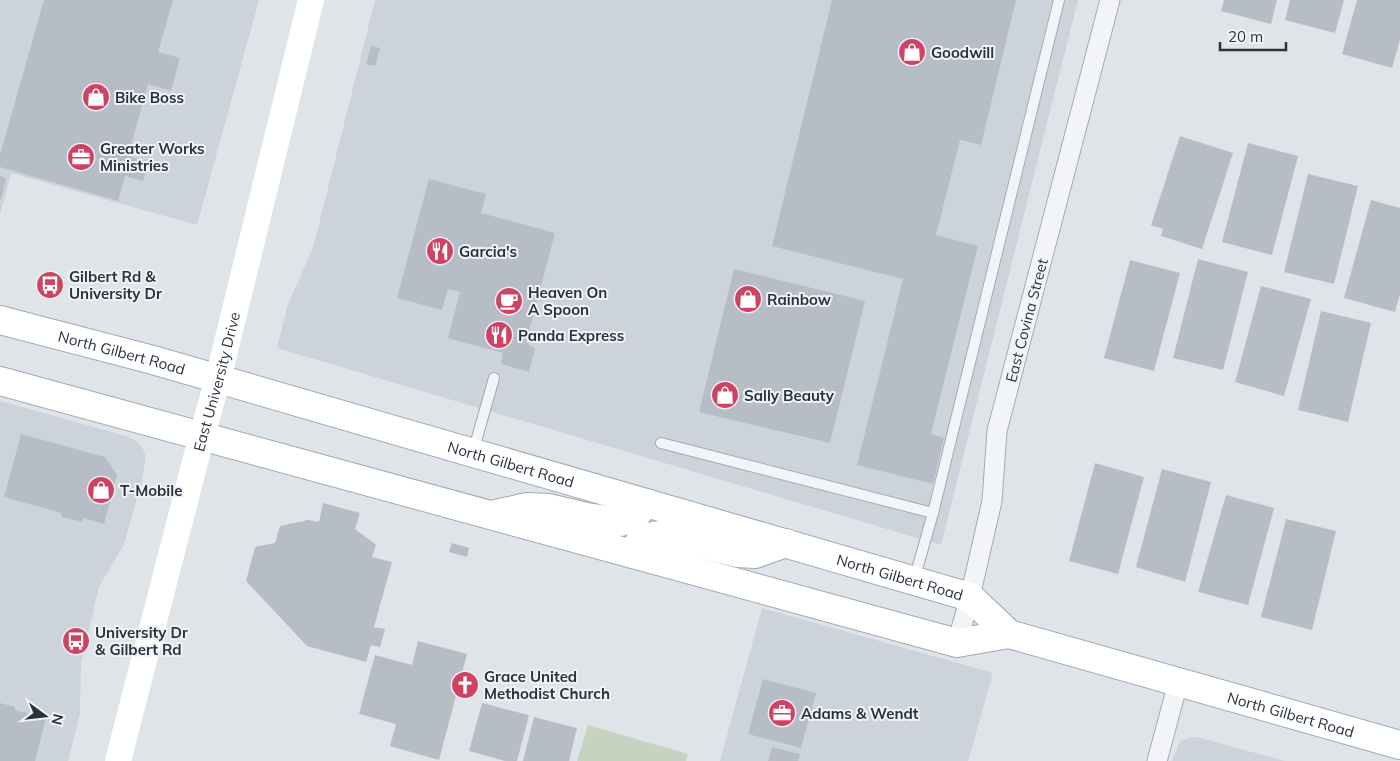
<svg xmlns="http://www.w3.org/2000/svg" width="1400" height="761" font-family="Mulish,sans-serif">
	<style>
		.built { fill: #cdd3db }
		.green { fill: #c6d3c0 }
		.building { fill: #b7bdc6 }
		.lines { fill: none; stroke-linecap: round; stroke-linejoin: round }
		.service-casing { stroke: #a4abb3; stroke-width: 12 }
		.minor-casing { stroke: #a4abb3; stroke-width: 21 }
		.primary-casing { stroke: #9fa9b5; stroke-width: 30 }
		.service { stroke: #f2f4f7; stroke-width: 10 }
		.minor { stroke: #f2f4f7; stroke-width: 19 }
		.secondary { stroke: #fff; stroke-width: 26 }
		.primary { stroke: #fff; stroke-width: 28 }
		.labels { text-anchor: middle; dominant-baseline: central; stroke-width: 4; stroke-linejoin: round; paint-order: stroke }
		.poi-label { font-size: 15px; font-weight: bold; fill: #283340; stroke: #eff3f6; text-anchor: start }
		.street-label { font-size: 15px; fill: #283340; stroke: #eff3f6 }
	</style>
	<rect width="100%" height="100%" fill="#dfe4e9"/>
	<!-- built -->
	<g class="built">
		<polygon points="0,0 259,0 197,225 11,173 0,215"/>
		<polygon points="375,0 1078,0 941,545 277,348 288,304 313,248"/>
		<polygon points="0,401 126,436 135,440 142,447 145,454 145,463 142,481 124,544 99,587 81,663 80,713 68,761 0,761"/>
		<polygon points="762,608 993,673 968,761 720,761"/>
		<polygon points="1197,737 1285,761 1172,761 1180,741 1189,738"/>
	</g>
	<!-- green -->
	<polygon class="green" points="588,725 688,754 686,761 577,761"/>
	<!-- building -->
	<g class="building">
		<polygon points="44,0 173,0 158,52 180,58 171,91 148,84 128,156 149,162 143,181 125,176 118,201 0,167 0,155"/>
		<polygon points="832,0 1016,0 981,145 960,140 936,235 978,246 931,434 944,438 933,484 857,465 903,279 772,246"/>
		<polygon points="1224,0 1277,0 1271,24 1221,11"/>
		<polygon points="1290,0 1344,0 1335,33 1285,20"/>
		<polygon points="1357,0 1400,0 1400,40 1392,68 1342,54"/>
		<polygon points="371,46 380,48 375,66 366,64"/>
		<polygon points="1180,136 1233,153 1202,249 1161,236 1163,229 1151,225"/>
		<polygon points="1248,143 1298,156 1272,255 1222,242"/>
		<polygon points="1308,174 1358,186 1334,284 1284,272"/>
		<polygon points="0,176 6,178 1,199 0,199"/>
		<polygon points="429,179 486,194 481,213 555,233 526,342 535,349 529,372 501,364 503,353 448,338 460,292 448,289 442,310 397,298"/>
		<polygon points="1371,200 1400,208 1400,294 1395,312 1344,298"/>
		<polygon points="1198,259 1248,272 1223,370 1173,358"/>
		<polygon points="1130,260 1180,273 1154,371 1104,358"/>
		<polygon points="734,269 865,301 830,443 699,412"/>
		<polygon points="45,279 63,283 61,292 43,287"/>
		<polygon points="1261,286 1311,299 1284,396 1235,382"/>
		<polygon points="1321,311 1371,323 1348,422 1298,410"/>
		<polygon points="21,434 105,457 117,475 104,524 83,518 82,522 61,517 62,513 4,497"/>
		<polygon points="1095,463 1144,477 1118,574 1069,561"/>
		<polygon points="1162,469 1211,482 1185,582 1136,567"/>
		<polygon points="1226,495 1274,508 1248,605 1198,592"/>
		<polygon points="323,503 360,513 355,529 376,545 372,557 392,562 374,627 385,629 380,647 371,645 366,662 307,646 246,581 255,547 275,543 280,526 308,520 319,522"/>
		<polygon points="1286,519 1336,531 1312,630 1261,617"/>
		<polygon points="452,543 469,548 467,557 449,552"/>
		<polygon points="73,632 82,635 77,652 68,650"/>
		<polygon points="418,641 467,654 439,760 390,746 396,724 359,714 375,655 412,665"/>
		<polygon points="763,679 816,693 801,748 748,734"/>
		<polygon points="0,703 15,707 15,710 46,718 35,761 0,761"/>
		<polygon points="482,703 529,715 517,761 505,761 469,751"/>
		<polygon points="534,717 577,728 569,761 523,761"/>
		<polygon points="772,747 800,754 798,761 768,761"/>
	</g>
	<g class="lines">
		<!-- service casing -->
		<g class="service-casing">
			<g id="service">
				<polyline points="661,443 933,513 1059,0"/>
				<polyline points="473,452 494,378"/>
				<polyline points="914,580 933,513"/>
			</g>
		</g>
		<!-- minor casing -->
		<g class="minor-casing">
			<g id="minor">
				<path id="s1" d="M 957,643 L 970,597 L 992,501 L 997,431 L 1110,0"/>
				<polyline points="1157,761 1178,683"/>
			</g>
		</g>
		<!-- primary casing -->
		<g class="primary-casing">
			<g id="primary">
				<path id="s3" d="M 0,320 L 153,360 L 970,597 L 1009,634"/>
				<path id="s4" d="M 0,381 C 319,467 638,556 957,643 L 1009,634 L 1400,745"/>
				<polyline points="496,514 527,507 549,508 587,517 621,522 635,516 646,503"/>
				<path d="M 633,554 C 639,538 645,536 662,535 L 737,553 L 755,554 L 786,543"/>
			</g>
		</g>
		<!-- service -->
		<use href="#service" class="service"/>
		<!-- minor -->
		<use href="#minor" class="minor"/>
		<!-- secondary -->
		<path class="secondary" id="s2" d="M 118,761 L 202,435 L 218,379 L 311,0"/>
		<!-- primary -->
		<use href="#primary" class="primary"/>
	</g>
	<!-- icons -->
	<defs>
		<g id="shop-disc" transform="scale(1.4375)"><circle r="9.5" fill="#cf4362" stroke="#eff3f6"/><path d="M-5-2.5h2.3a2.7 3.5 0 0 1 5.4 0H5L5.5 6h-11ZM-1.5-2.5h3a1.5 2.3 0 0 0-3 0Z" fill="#fff"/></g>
		<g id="office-disc" transform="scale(1.4375)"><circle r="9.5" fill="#cf4362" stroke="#eff3f6"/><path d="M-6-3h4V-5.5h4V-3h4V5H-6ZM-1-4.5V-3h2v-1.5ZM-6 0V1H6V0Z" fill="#fff"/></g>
		<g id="restaurant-disc" transform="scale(1.4375)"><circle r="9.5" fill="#cf4362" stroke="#eff3f6"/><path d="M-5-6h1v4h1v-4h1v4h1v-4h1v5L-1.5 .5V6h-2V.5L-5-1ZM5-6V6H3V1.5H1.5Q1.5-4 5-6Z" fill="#fff"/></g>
		<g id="bus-disc" transform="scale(1.4375)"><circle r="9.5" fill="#cf4362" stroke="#eff3f6"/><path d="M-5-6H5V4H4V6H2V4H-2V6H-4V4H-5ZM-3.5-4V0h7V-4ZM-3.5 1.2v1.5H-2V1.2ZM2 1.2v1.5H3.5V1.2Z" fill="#fff"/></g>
		<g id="cafe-disc" transform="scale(1.4375)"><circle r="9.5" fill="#cf4362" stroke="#eff3f6"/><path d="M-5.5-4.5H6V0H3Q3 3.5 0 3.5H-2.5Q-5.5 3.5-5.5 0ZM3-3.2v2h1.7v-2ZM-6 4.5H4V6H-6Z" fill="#fff"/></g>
		<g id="church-disc" transform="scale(1.4375)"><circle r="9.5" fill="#cf4362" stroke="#eff3f6"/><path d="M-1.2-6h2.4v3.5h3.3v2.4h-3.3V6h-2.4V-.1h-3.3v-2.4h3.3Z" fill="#fff"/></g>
	</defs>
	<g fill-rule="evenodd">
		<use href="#shop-disc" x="912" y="52"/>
		<use href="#shop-disc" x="96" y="97"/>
		<use href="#office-disc" x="81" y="157"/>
		<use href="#restaurant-disc" x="440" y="251"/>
		<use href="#bus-disc" x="50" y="285"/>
		<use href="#shop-disc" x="748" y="299"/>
		<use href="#cafe-disc" x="509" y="301"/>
		<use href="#restaurant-disc" x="499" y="335"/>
		<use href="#shop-disc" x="725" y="395"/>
		<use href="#shop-disc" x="101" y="490"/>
		<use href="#bus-disc" x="76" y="641"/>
		<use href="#church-disc" x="465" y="685"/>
		<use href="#office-disc" x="782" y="713"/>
	</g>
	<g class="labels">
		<!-- poi labels -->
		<g class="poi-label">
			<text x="931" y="52">Goodwill</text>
			<text x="115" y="97">Bike Boss</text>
			<text x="100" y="148">Greater Works<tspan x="100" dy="17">Ministries</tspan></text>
			<text x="459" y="251">Garcia's</text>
			<text x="69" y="276">Gilbert Rd &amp;<tspan x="69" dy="17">University Dr</tspan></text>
			<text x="528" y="292">Heaven On<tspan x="528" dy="17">A Spoon</tspan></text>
			<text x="767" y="299">Rainbow</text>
			<text x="518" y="335">Panda Express</text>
			<text x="744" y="395">Sally Beauty</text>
			<text x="120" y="490">T-Mobile</text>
			<text x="95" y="632">University Dr<tspan x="95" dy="17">&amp; Gilbert Rd</tspan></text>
			<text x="484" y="676">Grace United<tspan x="484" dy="17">Methodist Church</tspan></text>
			<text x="801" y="713">Adams &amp; Wendt</text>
		</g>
		<!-- street labels -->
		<g class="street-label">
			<text stroke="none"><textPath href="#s1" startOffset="331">East Covina Street</textPath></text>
			<text stroke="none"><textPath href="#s3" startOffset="126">North Gilbert Road</textPath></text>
			<text stroke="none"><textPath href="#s2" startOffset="392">East University Drive</textPath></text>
			<text stroke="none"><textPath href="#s3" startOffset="531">North Gilbert Road</textPath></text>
			<text stroke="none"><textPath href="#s3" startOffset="936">North Gilbert Road</textPath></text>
			<text stroke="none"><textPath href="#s4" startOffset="1338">North Gilbert Road</textPath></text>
		</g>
	</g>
	<!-- north arrow -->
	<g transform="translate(45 716) rotate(105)" stroke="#eff3f6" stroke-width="4" paint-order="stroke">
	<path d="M0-4L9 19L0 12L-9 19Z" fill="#283340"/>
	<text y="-8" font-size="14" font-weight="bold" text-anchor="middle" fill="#283340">N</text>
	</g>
	<!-- scale -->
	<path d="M1220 42v8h66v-8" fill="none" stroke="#283340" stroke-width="2.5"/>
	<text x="1228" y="42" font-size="15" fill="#283340" stroke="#eff3f6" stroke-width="4" paint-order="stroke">20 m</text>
</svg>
